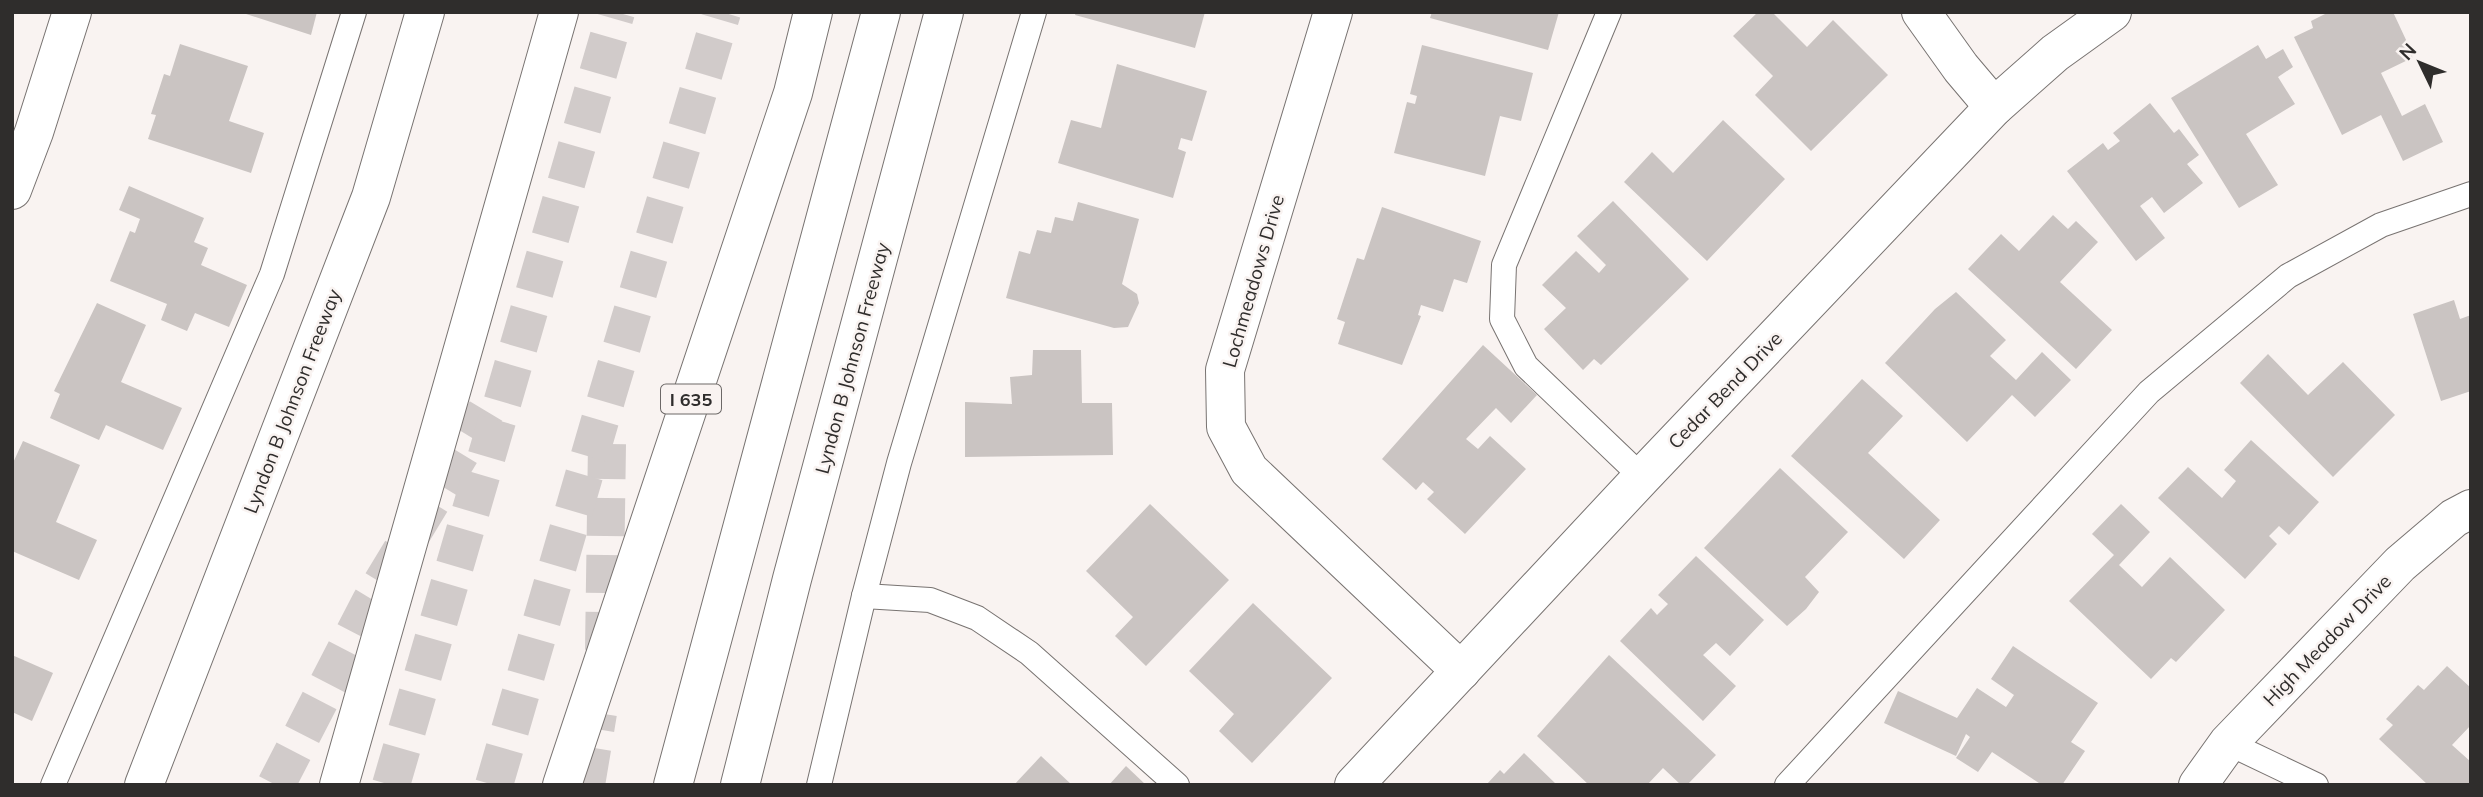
<svg xmlns="http://www.w3.org/2000/svg" width="2483" height="797" font-family="Mulish,sans-serif">
	<style>
		.building { fill: #cac4c2 }
		.lines { fill: none; stroke-linecap: round; stroke-linejoin: round }
		.highway-tunnel { stroke: #d1cbca; stroke-width: 38; stroke-dasharray: 38 19; stroke-linecap: butt }
		.lane-casing { stroke: #787371; stroke-width: 26 }
		.street-casing { stroke: #787371; stroke-width: 40 }
		.secondary-casing { stroke: #787371; stroke-width: 40 }
		.highway-casing { stroke: #787371; stroke-width: 40 }
		.lane { stroke: #fff; stroke-width: 24 }
		.street { stroke: #fff; stroke-width: 38 }
		.secondary { stroke: #fff; stroke-width: 38 }
		.highway { stroke: #fff; stroke-width: 38 }
		.labels { text-anchor: middle; dominant-baseline: central; stroke-width: 5; stroke-linejoin: round; paint-order: stroke }
		.shield { fill: #f9f3f1; stroke: #6c6867; stroke-width: 2 }
		.shield-label { font-size: 18px; font-weight: bold; fill: #2f2d2c }
		.street-label { font-size: 19px; fill: #2f2d2c; stroke: #f9f3f1 }
	</style>
	<rect width="100%" height="100%" fill="#f9f3f1"/>
	<!-- building -->
	<g class="building">
		<polygon points="240,12 317,12 311,35"/>
		<polygon points="1076,12 1205,12 1195,48 1075,15"/>
		<polygon points="1432,12 1559,12 1548,50 1430,18"/>
		<polygon points="1758,12 1772,12 1807,47 1833,20 1888,75 1811,151 1755,95 1773,76 1733,36"/>
		<polygon points="2329,12 2393,12 2414,57 2381,73 2402,116 2425,104 2443,142 2403,161 2381,115 2342,135 2294,37 2313,28 2311,21"/>
		<polygon points="180,44 248,66 229,121 264,133 251,173 148,139 156,115 151,114 164,74 170,76"/>
		<polygon points="1422,45 1533,73 1521,121 1500,116 1485,176 1394,153 1407,102 1415,104 1417,96 1410,94"/>
		<polygon points="2258,45 2266,59 2283,49 2293,67 2278,77 2295,104 2246,134 2278,185 2239,208 2171,98"/>
		<polygon points="1117,64 1207,91 1192,141 1181,138 1178,149 1186,152 1173,198 1058,163 1071,120 1101,128"/>
		<polygon points="2150,103 2174,133 2179,129 2199,155 2187,164 2203,183 2164,213 2152,197 2140,206 2165,238 2136,261 2067,171 2103,143 2108,150 2120,141 2113,133"/>
		<polygon points="1723,120 1785,179 1707,261 1624,182 1652,152 1673,173"/>
		<polygon points="129,186 204,218 194,242 208,248 201,265 247,285 229,327 195,313 187,331 161,320 167,304 110,281 130,231 135,233 140,219 119,210"/>
		<polygon points="1613,201 1689,279 1601,365 1594,359 1583,370 1544,329 1566,308 1542,285 1576,251 1599,273 1606,265 1577,236"/>
		<polygon points="1078,202 1139,219 1122,284 1137,294 1139,303 1128,327 1114,328 1006,298 1019,251 1030,254 1037,230 1051,233 1055,217 1073,221"/>
		<polygon points="1382,207 1481,241 1467,283 1454,279 1443,312 1421,305 1418,315 1421,316 1402,365 1338,344 1345,322 1337,319 1357,258 1364,260"/>
		<polygon points="2053,215 2068,229 2076,221 2098,242 2060,282 2112,330 2076,369 1968,269 2001,234 2019,251"/>
		<polygon points="1956,292 2006,340 1990,356 2016,380 2042,352 2071,380 2035,417 2012,395 1967,442 1885,363 1935,309"/>
		<polygon points="2454,300 2460,319 2471,315 2471,391 2441,401 2413,314"/>
		<polygon points="97,303 146,325 121,382 182,408 163,450 106,425 99,440 50,418 60,394 54,391"/>
		<polygon points="1483,345 1537,395 1511,423 1496,408 1466,439 1478,449 1490,436 1526,469 1465,534 1427,499 1434,492 1423,482 1416,490 1382,459"/>
		<polygon points="1033,350 1081,350 1082,403 1112,403 1113,455 965,457 965,402 1012,404 1010,377 1032,375"/>
		<polygon points="2268,354 2308,395 2343,362 2395,415 2333,477 2240,383"/>
		<polygon points="1862,379 1903,416 1868,453 1940,520 1904,559 1791,456"/>
		<polygon points="2251,440 2319,502 2289,535 2279,526 2269,536 2277,544 2245,579 2158,498 2188,467 2222,498 2236,481 2224,470"/>
		<polygon points="23,441 80,465 56,522 97,540 79,580 12,551 12,465"/>
		<polygon points="1780,468 1848,532 1805,577 1819,592 1806,609 1787,626 1704,548"/>
		<polygon points="1150,504 1229,580 1146,666 1115,636 1133,617 1086,571"/>
		<polygon points="2121,504 2150,532 2119,565 2142,587 2170,557 2225,610 2176,662 2171,658 2151,679 2069,601 2114,555 2092,534"/>
		<polygon points="1696,556 1764,620 1730,656 1716,643 1703,655 1736,686 1703,721 1620,641 1651,608 1657,615 1668,604 1658,595"/>
		<polygon points="1253,603 1332,678 1252,763 1219,731 1234,714 1189,671"/>
		<polygon points="2013,646 2098,703 2071,742 2085,751 2062,785 2042,785 1992,752 1978,772 1956,758 1970,737 1966,734 1956,756 1884,723 1898,691 1957,718 1977,688 2006,707 2014,695 1991,679"/>
		<polygon points="12,655 53,673 32,721 12,712"/>
		<polygon points="1609,655 1716,755 1687,785 1681,785 1663,768 1647,785 1589,785 1537,736"/>
		<polygon points="2447,666 2471,688 2471,725 2452,745 2471,762 2471,785 2428,785 2379,739 2393,725 2386,719 2418,685 2424,690"/>
		<polygon points="1524,753 1557,785 1486,785 1500,770 1504,774"/>
		<polygon points="1041,756 1072,785 1014,785"/>
		<polygon points="1126,766 1146,785 1109,785"/>
	</g>
	<g class="lines">
		<!-- highway-tunnel -->
		<g class="highway-tunnel">
			<polyline points="604,650 607,444"/>
			<polyline points="276,785 371,601 486,411"/>
			<polyline points="391,785 616,12"/>
			<polyline points="494,785 608,393 722,12"/>
			<polyline points="586,785 598,713"/>
		</g>
		<!-- lane casing -->
		<g class="lane-casing">
			<g id="lane">
				<polyline points="1609,12 1504,265 1502,319 1526,366 1642,477"/>
				<polyline points="864,596 930,600 977,618 1029,653 1177,785"/>
				<polyline points="2228,743 2316,785"/>
				<polyline points="53,785 272,274 354,12"/>
				<polyline points="819,785 864,596 899,463 1034,12"/>
				<polyline points="1787,785 2149,392 2288,276 2381,225 2471,194"/>
			</g>
		</g>
		<!-- street casing -->
		<g class="street-casing">
			<g id="street">
				<polyline points="1333,12 1225,370 1226,427 1249,470 1461,671"/>
				<polyline points="1921,12 1961,68 1994,107"/>
				<polyline points="12,190 34,132 72,12"/>
				<polyline points="1354,785 1642,477 1994,107 2055,53 2112,12"/>
				<polyline points="2198,785 2228,743 2400,564 2454,518 2471,509"/>
			</g>
		</g>
		<!-- secondary casing -->
		<g class="secondary-casing">
			<g id="secondary">
				<polyline points="144,785 371,197 425,12"/>
				<polyline points="740,785 792,579 944,12"/>
			</g>
		</g>
		<!-- highway casing -->
		<g class="highway-casing">
			<g id="highway">
				<polyline points="339,785 559,12"/>
				<polyline points="562,785 793,93 813,12"/>
				<polyline points="673,785 881,12"/>
			</g>
		</g>
		<!-- lane -->
		<use href="#lane" class="lane"/>
		<!-- street -->
		<use href="#street" class="street"/>
		<!-- secondary -->
		<use href="#secondary" class="secondary"/>
		<!-- highway -->
		<use href="#highway" class="highway"/>
	</g>
	<g class="labels">
		<!-- shield labels -->
		<rect class="shield" x="661" y="384.5" width="60" height="29" rx="5"/>
		<g class="shield-label">
			<text x="691" y="399">I 635</text>
		</g>
		<!-- street labels -->
		<g class="street-label">
			<text transform="translate(1253 281) rotate(-74)">Lochmeadows Drive</text>
			<text transform="translate(852 358) rotate(-75)">Lyndon B Johnson Freeway</text>
			<text transform="translate(1725 390) rotate(-46)">Cedar Bend Drive</text>
			<text transform="translate(292 401) rotate(-69)">Lyndon B Johnson Freeway</text>
			<text transform="translate(2327 640) rotate(-46)">High Meadow Drive</text>
		</g>
	</g>
	<!-- border -->
	<rect width="2483" height="797" fill="none" stroke="#2f2d2c" stroke-width="28"/>
	<!-- north arrow -->
	<g transform="translate(2420 63) rotate(313)" stroke="#f9f3f1" stroke-width="5" paint-order="stroke">
	<path d="M0-5L12 26L0 18L-12 26Z" fill="#2f2d2c"/>
	<text y="-10" font-size="19" font-weight="bold" text-anchor="middle" fill="#2f2d2c">N</text>
	</g>
</svg>
